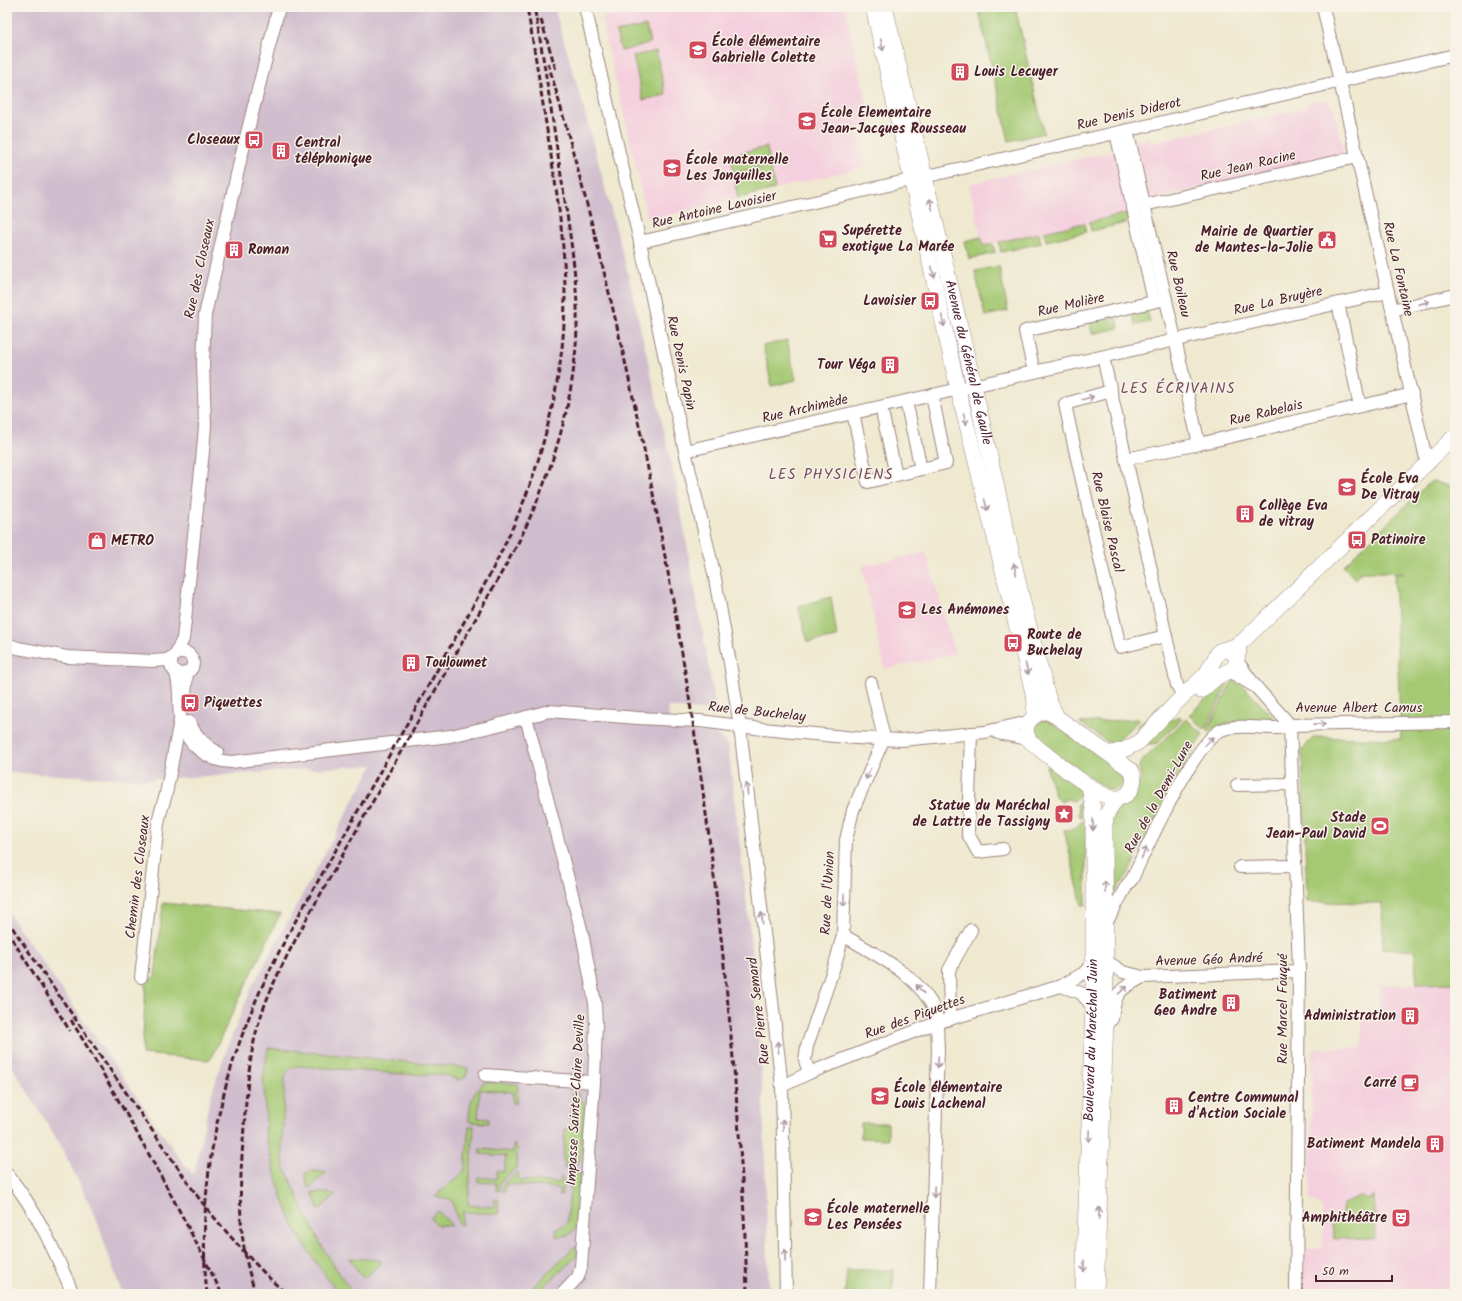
<svg xmlns="http://www.w3.org/2000/svg" width="1462" height="1301" font-family="Kalam,sans-serif">
	<style>
		.built { fill: #f4cfdd }
		.industrial { fill: #d0bdcd }
		.green { fill: #a5c973; stroke: #78744f }
		.lines { fill: none; stroke-linecap: round; stroke-linejoin: round }
		.minor-casing { stroke: #9c847e; stroke-width: 14 }
		.major-casing { stroke: #9c847e; stroke-width: 16 }
		.minor { stroke: #fff; stroke-width: 12 }
		.major { stroke: #fff; stroke-width: 15 }
		.rail { stroke: #4a1f2b; stroke-width: 3; stroke-dasharray: 6 3; stroke-linecap: butt }
		.oneway { stroke: #ae9aa0 }
		.labels { text-anchor: middle; dominant-baseline: central; stroke-width: 3; stroke-linejoin: round; paint-order: stroke }
		.poi-label { font-size: 14px; font-weight: bold; fill: #4a1f2b; stroke: #f7f3e8; text-anchor: start }
		.street-label { font-size: 14px; fill: #4a1f2b; stroke: #f7f3e8 }
		.neighbourhood-label { font-size: 15px; letter-spacing: 1px; fill: #784d60; stroke: #f7f3e8 }
	</style>
	<rect width="100%" height="100%" fill="#f7f3e8"/>
	<filter id="ink" filterUnits="userSpaceOnUse"><feTurbulence type="fractalNoise" baseFrequency=".025" numOctaves="2"/><feDisplacementMap in="SourceGraphic" scale="8" xChannelSelector="R" yChannelSelector="G"/><feConvolveMatrix kernelMatrix="1 2 1 2 8 2 1 2 1" color-interpolation-filters="sRGB"/></filter>
	<filter id="wash" filterUnits="userSpaceOnUse"><feTurbulence type="fractalNoise" baseFrequency=".012" numOctaves="4" result="noise"/><feDisplacementMap in="SourceGraphic" scale="16" xChannelSelector="R" yChannelSelector="G"/><feGaussianBlur stdDeviation="0.9" result="paint"/><feColorMatrix in="noise" values="0 0 0 0 0 0 0 0 0 0 0 0 0 0 0 0 0 1.4 0 .05"/><feComposite in="paint" operator="in"/></filter>
	<g filter="url(#wash)">
		<rect width="100%" height="100%" fill="#efe9d0"/>
		<!-- built -->
		<g class="built">
			<polygon points="654,7 656,13 683,7 845,7 872,125 857,128 865,167 648,220 601,18"/>
			<polygon points="1321,99 1328,101 1334,108 1345,154 1149,200 1135,141 1150,138 1151,143 1306,108 1305,103"/>
			<polygon points="1118,150 1132,212 983,246 969,184"/>
			<polygon points="926,552 955,654 885,669 862,566"/>
			<polygon points="1455,983 1455,1294 1304,1294 1304,1249 1323,1248 1322,1207 1310,1200 1312,1049 1362,1048 1362,1012 1379,1012 1379,985"/>
		</g>
		<!-- industrial -->
		<polygon class="industrial" points="7,7 554,7 582,102 628,273 676,484 716,709 711,711 668,707 670,729 715,733 728,745 750,931 763,1099 769,1294 122,1294 95,1215 61,1146 7,1058 7,911 178,1156 194,1175 210,1098 229,1043 252,987 373,765 144,780 7,772"/>
		<!-- green -->
		<g class="green">
			<polygon points="978,7 1015,7 1044,133 1009,141"/>
			<polygon points="646,26 650,43 621,51 616,32"/>
			<polygon points="656,51 666,95 643,100 633,56"/>
			<polygon points="767,147 770,164 734,173 730,155"/>
			<polygon points="770,166 775,189 738,198 733,174"/>
			<polygon points="1132,212 1134,221 1091,231 1089,222"/>
			<polygon points="1084,223 1086,232 1046,241 1044,232"/>
			<polygon points="1039,233 1041,243 1001,252 999,242"/>
			<polygon points="981,237 983,246 993,244 995,253 969,259 965,241"/>
			<polygon points="999,266 1008,311 985,316 975,271"/>
			<polygon points="1147,310 1150,322 1135,325 1132,313"/>
			<polygon points="1117,317 1119,328 1092,334 1090,322"/>
			<polygon points="787,340 796,380 772,386 763,346"/>
			<polygon points="1433,481 1455,488 1455,983 1417,984 1414,950 1383,948 1382,903 1307,902 1302,749 1314,737 1401,739 1394,574 1404,574 1404,572 1362,572 1355,579 1343,566 1429,483"/>
			<polygon points="831,597 837,637 808,642 798,606"/>
			<path d="M 1233,680 L 1241,684 L 1273,717 L 1272,721 C 1251,722 1227,718 1209,732 L 1207,730 Z"/>
			<polygon points="1224,682 1228,684 1205,730 1189,715"/>
			<polygon points="1164,702 1170,705 1138,736 1137,727"/>
			<polygon points="1179,716 1182,719 1157,743 1152,744 1144,744 1167,722"/>
			<polygon points="1137,719 1139,720 1113,744 1109,743 1080,723"/>
			<polygon points="1186,719 1203,734 1189,758 1125,879 1119,886 1113,896 1112,821 1117,809 1131,801 1136,795 1141,778 1139,766 1140,763"/>
			<path d="M 1046,720 L 1050,722 L 1120,770 C 1128,781 1120,793 1107,789 L 1037,740 C 1032,730 1033,722 1046,720 Z"/>
			<polygon points="1046,766 1047,766 1077,787 1082,793 1074,801 1067,799 1061,802 1055,796"/>
			<polygon points="1084,798 1086,803 1086,819 1078,815 1079,811 1077,805"/>
			<polygon points="1082,821 1086,823 1086,905 1082,905 1064,830 1074,829"/>
			<polygon points="163,903 280,914 210,1060 142,1054 146,983 155,976"/>
			<path d="M 268,1048 L 468,1068 L 466,1077 L 459,1080 L 445,1075 L 402,1074 L 299,1066 C 292,1067 288,1069 285,1076 L 282,1145 L 283,1164 L 310,1223 L 324,1250 L 353,1294 L 338,1294 L 334,1288 C 320,1268 305,1248 294,1226 C 279,1195 272,1162 264,1129 L 266,1124 L 264,1088 L 263,1081 Z"/>
			<path d="M 484,1082 L 518,1084 L 517,1103 L 513,1103 L 513,1092 L 480,1090 L 478,1118 L 489,1119 L 488,1123 L 469,1122 C 470,1101 470,1098 484,1082 Z"/>
			<polygon points="572,1093 577,1093 585,1104 580,1161 570,1167 564,1168 565,1160 563,1160 563,1158 565,1129 571,1126"/>
			<polygon points="861,1123 888,1123 888,1139 861,1138"/>
			<polygon points="469,1126 474,1126 468,1205 495,1207 495,1199 499,1200 498,1214 463,1212 462,1225 459,1224 452,1201 450,1199 435,1197 451,1182 453,1182 462,1174 465,1169"/>
			<polygon points="514,1144 518,1150 516,1168 500,1182 499,1191 496,1190 496,1183 478,1182 478,1177 496,1179 497,1171 504,1172 506,1156 480,1154 480,1149 513,1152"/>
			<polygon points="312,1171 327,1172 311,1187 308,1187 305,1176 306,1173"/>
			<polygon points="517,1172 519,1173 518,1180 560,1183 561,1176 563,1179 562,1194 559,1196 559,1188 506,1184 505,1192 502,1191 503,1184"/>
			<path d="M 579,1172 L 580,1173 C 580,1186 582,1214 577,1226 C 574,1234 564,1237 556,1236 L 557,1228 L 564,1226 L 567,1223 L 571,1178 L 576,1173 Z"/>
			<polygon points="312,1192 336,1194 320,1209 319,1209"/>
			<path d="M 1363,1195 C 1365,1199 1367,1199 1371,1199 L 1374,1195 L 1375,1210 L 1372,1211 L 1372,1213 L 1375,1213 L 1375,1238 L 1334,1239 L 1332,1227 L 1336,1218 L 1342,1212 L 1343,1204 L 1349,1202 Z"/>
			<polygon points="438,1211 452,1226 437,1225 430,1218"/>
			<polygon points="574,1247 577,1247 577,1256 536,1294 526,1294"/>
			<polygon points="349,1258 380,1260 381,1263 365,1278 362,1277"/>
			<polygon points="847,1270 894,1270 892,1294 845,1294"/>
		</g>
	</g>
	<g filter="url(#ink)">
		<g class="lines">
			<!-- minor casing -->
			<g class="minor-casing">
				<g id="minor">
					<polyline points="585,7 640,242 685,451 714,573 730,663 740,727 782,1086 786,1294"/>
					<polyline points="1323,7 1427,463"/>
					<polyline points="1127,130 1199,444"/>
					<polyline points="1116,133 1154,301"/>
					<polyline points="1144,205 1357,157"/>
					<polyline points="640,242 1455,55"/>
					<polyline points="1338,303 1360,406"/>
					<polyline points="1392,310 1455,295"/>
					<polyline points="1103,357 1177,685 1183,696"/>
					<polyline points="1034,372 1025,331 1166,299"/>
					<polyline points="1111,391 1065,404 1071,432 1120,647 1166,636"/>
					<polyline points="906,401 921,469"/>
					<polyline points="881,407 896,475"/>
					<polyline points="853,413 868,482 946,463 932,395"/>
					<polyline points="685,451 1388,292"/>
					<polyline points="1126,459 1199,444 1412,394"/>
					<polyline points="7,644 18,648 67,657 153,661 166,660 172,657"/>
					<circle cx="182" cy="663" r="11"/>
					<polyline points="176,653 183,639 203,451 205,426 203,363 205,315 241,157 279,7"/>
					<path d="M 175,671 C 181,685 178,702 180,717 C 184,742 206,761 231,762 L 450,736 L 490,727 L 549,711 L 638,718 L 700,721 L 763,729 L 855,738 L 902,740 L 985,732 L 1029,722"/>
					<polyline points="1229,671 1256,687 1237,661"/>
					<polyline points="1256,687 1290,725 1455,722"/>
					<polyline points="185,696 187,672"/>
					<polyline points="526,717 582,933 595,1003 596,1024 594,1082 581,1267 578,1277 562,1294"/>
					<path d="M 189,722 C 195,735 204,745 217,752"/>
					<polyline points="971,733 968,834 978,852 1003,849"/>
					<polyline points="998,733 1028,739"/>
					<polyline points="1237,785 1292,784"/>
					<polyline points="1240,867 1295,866"/>
					<path d="M 1106,923 L 1127,885 L 1132,879 C 1146,849 1194,743 1221,730 C 1235,724 1260,728 1276,728 C 1281,728 1286,726 1290,725 L 1299,971 L 1296,1294"/>
					<path d="M 843,935 C 874,954 920,975 935,1011 C 938,1018 937,1039 938,1048 L 930,1294"/>
					<polyline points="1105,960 1123,972 1143,977 1299,971"/>
					<polyline points="141,977 158,824 160,814 166,794 180,720"/>
					<polyline points="1061,986 1081,993 1093,1007"/>
					<polyline points="950,1019 949,970 971,930"/>
					<path d="M 1112,1019 C 1115,991 1119,990 1143,977"/>
					<polyline points="809,1073 805,1060 807,1046 836,961 843,935 846,840 853,810 884,738 871,683"/>
					<polyline points="485,1075 594,1082"/>
					<polyline points="782,1086 809,1073 936,1023 1061,986 1084,973 1093,962"/>
					<path d="M 7,1174 C 37,1210 55,1252 73,1294"/>
				</g>
			</g>
			<!-- major casing -->
			<g class="major-casing">
				<g id="major">
					<polyline points="873,7 958,389 1033,693 1035,702 1034,716"/>
					<path id="s1" d="M 885,7 L 971,373 L 1024,607 L 1049,701 L 1057,717"/>
					<polyline points="1222,650 1235,646 1243,641 1455,436"/>
					<polyline points="1201,691 1217,677 1234,668 1239,651"/>
					<path d="M 1042,712 L 1048,712 L 1057,717 L 1131,770 C 1134,774 1134,779 1133,784 C 1131,794 1121,800 1112,798 C 1096,795 1044,753 1030,741 C 1021,728 1029,718 1042,712 Z"/>
					<polyline points="1109,754 1126,749 1139,742 1175,704 1206,674 1219,651 1225,650 1230,651 1235,654 1237,660"/>
					<path id="s2" d="M 1083,1294 L 1093,1007 L 1093,809 L 1089,786"/>
					<path d="M 1096,1294 L 1106,1020 L 1105,825 C 1105,814 1110,807 1117,799"/>
				</g>
			</g>
			<!-- minor -->
			<use href="#minor" class="minor"/>
			<!-- major -->
			<use href="#major" class="major"/>
			<!-- rail -->
			<g class="rail">
				<polyline points="541,20 556,70"/>
				<path d="M 548,63 C 633,355 691,654 723,956 C 735,1068 744,1181 747,1294"/>
				<path d="M 7,920 L 198,1197 C 225,1232 254,1264 286,1294"/>
				<polyline points="7,931 70,1031"/>
				<path d="M 71,1020 C 125,1109 176,1201 222,1294"/>
				<path d="M 207,1294 C 197,1197 216,1095 254,1005 C 278,948 311,894 341,841 C 377,777 413,713 449,649 C 486,583 524,516 543,443 C 557,394 565,344 565,293 C 565,243 557,193 549,143 C 542,98 535,52 527,7"/>
				<path d="M 256,1294 C 235,1236 240,1186 244,1126 C 247,1090 249,1053 260,1019 C 271,984 289,952 306,920 L 516,547 C 554,471 579,391 577,306 C 575,258 566,210 559,162 C 551,110 544,58 534,7"/>
			</g>
		</g>
		<!-- one-way arrows -->
		<defs><path id="oneway-shaft" d="M-6 0H5M1.5-3L5.5 0L1.5 3" fill="none" stroke-width="1.6" stroke-linecap="round" stroke-linejoin="round"/></defs>
		<g class="oneway">
			<use href="#oneway-shaft" transform="translate(882 45) rotate(77)"/>
			<use href="#oneway-shaft" transform="translate(931 204) rotate(-104)"/>
			<use href="#oneway-shaft" transform="translate(933 272) rotate(78)"/>
			<use href="#oneway-shaft" transform="translate(1424 303) rotate(-13)"/>
			<use href="#oneway-shaft" transform="translate(943 321) rotate(77)"/>
			<use href="#oneway-shaft" transform="translate(1088 398) rotate(-15)"/>
			<use href="#oneway-shaft" transform="translate(965 419) rotate(76)"/>
			<use href="#oneway-shaft" transform="translate(986 505) rotate(76)"/>
			<use href="#oneway-shaft" transform="translate(1015 569) rotate(-103)"/>
			<use href="#oneway-shaft" transform="translate(1027 669) rotate(75)"/>
			<use href="#oneway-shaft" transform="translate(1320 724) rotate(-1)"/>
			<use href="#oneway-shaft" transform="translate(1209 741) rotate(-44)"/>
			<use href="#oneway-shaft" transform="translate(868 774) rotate(113)"/>
			<use href="#oneway-shaft" transform="translate(747 789) rotate(-97)"/>
			<use href="#oneway-shaft" transform="translate(1093 825) rotate(90)"/>
			<use href="#oneway-shaft" transform="translate(1144 853) rotate(-64)"/>
			<use href="#oneway-shaft" transform="translate(1105 887) rotate(-90)"/>
			<use href="#oneway-shaft" transform="translate(844 900) rotate(92)"/>
			<use href="#oneway-shaft" transform="translate(762 918) rotate(-97)"/>
			<use href="#oneway-shaft" transform="translate(920 989) rotate(-130)"/>
			<use href="#oneway-shaft" transform="translate(1123 990) rotate(-40)"/>
			<use href="#oneway-shaft" transform="translate(778 1047) rotate(-97)"/>
			<use href="#oneway-shaft" transform="translate(938 1062) rotate(92)"/>
			<use href="#oneway-shaft" transform="translate(783 1125) rotate(-91)"/>
			<use href="#oneway-shaft" transform="translate(1089 1136) rotate(92)"/>
			<use href="#oneway-shaft" transform="translate(934 1192) rotate(92)"/>
			<use href="#oneway-shaft" transform="translate(1099 1213) rotate(-88)"/>
			<use href="#oneway-shaft" transform="translate(785 1255) rotate(-91)"/>
			<use href="#oneway-shaft" transform="translate(1084 1266) rotate(92)"/>
		</g>
	</g>
	<!-- icons -->
	<defs>
		<g id="school-square" transform="scale(1)"><rect x="-9" y="-9" width="18" height="18" rx="4" fill="#d1495b" stroke="#f7f3e8"/><path d="M0-5L7-2L0 1L-7-2ZM-4 1L0 2.5L4 1V4Q0 6-4 4Z" fill="#fff"/></g>
		<g id="building-square" transform="scale(1)"><rect x="-9" y="-9" width="18" height="18" rx="4" fill="#d1495b" stroke="#f7f3e8"/><path d="M-4-6H4V6H1V3H-1V6H-4ZM-2.5-4.3h1.7v1.8h-1.7ZM.8-4.3h1.7v1.8H.8ZM-2.5-1h1.7V.8h-1.7ZM.8-1h1.7V.8H.8Z" fill="#fff"/></g>
		<g id="bus-square" transform="scale(1)"><rect x="-9" y="-9" width="18" height="18" rx="4" fill="#d1495b" stroke="#f7f3e8"/><path d="M-5-6H5V4H4V6H2V4H-2V6H-4V4H-5ZM-3.5-4V0h7V-4ZM-3.5 1.2v1.5H-2V1.2ZM2 1.2v1.5H3.5V1.2Z" fill="#fff"/></g>
		<g id="supermarket-square" transform="scale(1)"><rect x="-9" y="-9" width="18" height="18" rx="4" fill="#d1495b" stroke="#f7f3e8"/><path d="M-6-5.5h2.5l.6 2H6L4.5 2H-2.5L-4.4-4H-6ZM-1.5 3.2a1.3 1.3 0 1 0 .1 0ZM3 3.2a1.3 1.3 0 1 0 .1 0Z" fill="#fff"/></g>
		<g id="civic-square" transform="scale(1)"><rect x="-9" y="-9" width="18" height="18" rx="4" fill="#d1495b" stroke="#f7f3e8"/><path d="M-.6-6.5H3V-4.5H.6V-3L4-1V1h2V6H-6V1h2V-1L-.6-3ZM-1.2 2.5V6h2.4V2.5Z" fill="#fff"/></g>
		<g id="shop-square" transform="scale(1)"><rect x="-9" y="-9" width="18" height="18" rx="4" fill="#d1495b" stroke="#f7f3e8"/><path d="M-5-2.5h2.3a2.7 3.5 0 0 1 5.4 0H5L5.5 6h-11ZM-1.5-2.5h3a1.5 2.3 0 0 0-3 0Z" fill="#fff"/></g>
		<g id="sight-square" transform="scale(1)"><rect x="-9" y="-9" width="18" height="18" rx="4" fill="#d1495b" stroke="#f7f3e8"/><path d="M0-6L1.8-2.2L6-1.7L2.9 1.2L3.7 5.4L0 3.3L-3.7 5.4L-2.9 1.2L-6-1.7L-1.8-2.2Z" fill="#fff"/></g>
		<g id="stadium-square" transform="scale(1)"><rect x="-9" y="-9" width="18" height="18" rx="4" fill="#d1495b" stroke="#f7f3e8"/><path d="M0-5a6.5 5 0 1 0 0 10a6.5 5 0 1 0 0-10ZM-3.5-1.8h7v3.6h-7Z" fill="#fff"/></g>
		<g id="cafe-square" transform="scale(1)"><rect x="-9" y="-9" width="18" height="18" rx="4" fill="#d1495b" stroke="#f7f3e8"/><path d="M-5.5-4.5H6V0H3Q3 3.5 0 3.5H-2.5Q-5.5 3.5-5.5 0ZM3-3.2v2h1.7v-2ZM-6 4.5H4V6H-6Z" fill="#fff"/></g>
		<g id="theatre-square" transform="scale(1)"><rect x="-9" y="-9" width="18" height="18" rx="4" fill="#d1495b" stroke="#f7f3e8"/><path d="M-5-5.5Q0-4 5-5.5V0Q5 5 0 6Q-5 5-5 0ZM-3.3-2.5H-1v1.5H-3.3ZM1-2.5H3.3v1.5H1ZM-2.8 1Q0 5.5 2.8 1Z" fill="#fff"/></g>
	</defs>
	<g fill-rule="evenodd">
		<use href="#school-square" x="698" y="50"/>
		<use href="#building-square" x="960" y="72"/>
		<use href="#school-square" x="807" y="121"/>
		<use href="#bus-square" x="254" y="140"/>
		<use href="#building-square" x="281" y="151"/>
		<use href="#school-square" x="672" y="168"/>
		<use href="#supermarket-square" x="828" y="239"/>
		<use href="#civic-square" x="1327" y="240"/>
		<use href="#building-square" x="234" y="250"/>
		<use href="#bus-square" x="930" y="301"/>
		<use href="#building-square" x="890" y="365"/>
		<use href="#school-square" x="1347" y="487"/>
		<use href="#building-square" x="1245" y="514"/>
		<use href="#bus-square" x="1357" y="540"/>
		<use href="#shop-square" x="97" y="541"/>
		<use href="#school-square" x="907" y="610"/>
		<use href="#bus-square" x="1013" y="643"/>
		<use href="#building-square" x="411" y="663"/>
		<use href="#bus-square" x="190" y="703"/>
		<use href="#sight-square" x="1064" y="814"/>
		<use href="#stadium-square" x="1380" y="826"/>
		<use href="#building-square" x="1231" y="1003"/>
		<use href="#building-square" x="1410" y="1016"/>
		<use href="#cafe-square" x="1410" y="1083"/>
		<use href="#school-square" x="880" y="1096"/>
		<use href="#building-square" x="1174" y="1106"/>
		<use href="#building-square" x="1435" y="1144"/>
		<use href="#school-square" x="813" y="1217"/>
		<use href="#theatre-square" x="1401" y="1218"/>
	</g>
	<g class="labels">
		<!-- poi labels -->
		<g class="poi-label">
			<text x="712" y="42">École élémentaire<tspan x="712" dy="16">Gabrielle Colette</tspan></text>
			<text x="974" y="72">Louis Lecuyer</text>
			<text x="821" y="113">École Elementaire<tspan x="821" dy="16">Jean-Jacques Rousseau</tspan></text>
			<text x="240" y="140" text-anchor="end">Closeaux</text>
			<text x="295" y="143">Central<tspan x="295" dy="16">téléphonique</tspan></text>
			<text x="686" y="160">École maternelle<tspan x="686" dy="16">Les Jonquilles</tspan></text>
			<text x="842" y="231">Supérette<tspan x="842" dy="16">exotique La Marée</tspan></text>
			<text x="1313" y="232" text-anchor="end">Mairie de Quartier<tspan x="1313" dy="16">de Mantes-la-Jolie</tspan></text>
			<text x="248" y="250">Roman</text>
			<text x="916" y="301" text-anchor="end">Lavoisier</text>
			<text x="876" y="365" text-anchor="end">Tour Véga</text>
			<text x="1361" y="479">École Eva<tspan x="1361" dy="16">De Vitray</tspan></text>
			<text x="1259" y="506">Collège Eva<tspan x="1259" dy="16">de vitray</tspan></text>
			<text x="1371" y="540">Patinoire</text>
			<text x="111" y="541">METRO</text>
			<text x="921" y="610">Les Anémones</text>
			<text x="1027" y="635">Route de<tspan x="1027" dy="16">Buchelay</tspan></text>
			<text x="425" y="663">Touloumet</text>
			<text x="204" y="703">Piquettes</text>
			<text x="1050" y="806" text-anchor="end">Statue du Maréchal<tspan x="1050" dy="16">de Lattre de Tassigny</tspan></text>
			<text x="1366" y="818" text-anchor="end">Stade<tspan x="1366" dy="16">Jean-Paul David</tspan></text>
			<text x="1217" y="995" text-anchor="end">Batiment<tspan x="1217" dy="16">Geo Andre</tspan></text>
			<text x="1396" y="1016" text-anchor="end">Administration</text>
			<text x="1396" y="1083" text-anchor="end">Carré</text>
			<text x="894" y="1088">École élémentaire<tspan x="894" dy="16">Louis Lachenal</tspan></text>
			<text x="1188" y="1098">Centre Communal<tspan x="1188" dy="16">d'Action Sociale</tspan></text>
			<text x="1421" y="1144" text-anchor="end">Batiment Mandela</text>
			<text x="827" y="1209">École maternelle<tspan x="827" dy="16">Les Pensées</tspan></text>
			<text x="1387" y="1218" text-anchor="end">Amphithéâtre</text>
		</g>
		<!-- street labels -->
		<g class="street-label">
			<text transform="translate(1129 114) rotate(-13)">Rue Denis Diderot</text>
			<text transform="translate(1248 166) rotate(-13)">Rue Jean Racine</text>
			<text transform="translate(714 210) rotate(-13)">Rue Antoine Lavoisier</text>
			<text transform="translate(200 269) rotate(-78)">Rue des Closeaux</text>
			<text transform="translate(1398 269) rotate(77)">Rue La Fontaine</text>
			<text transform="translate(1178 284) rotate(77)">Rue Boileau</text>
			<text transform="translate(1278 301) rotate(-13)">Rue La Bruyère</text>
			<text transform="translate(1071 305) rotate(-13)">Rue Molière</text>
			<text transform="translate(681 363) rotate(78)">Rue Denis Papin</text>
			<text stroke="none"><textPath href="#s1" startOffset="365">Avenue du Général de Gaulle</textPath></text>
			<text transform="translate(805 409) rotate(-13)">Rue Archimède</text>
			<text transform="translate(1266 413) rotate(-13)">Rue Rabelais</text>
			<text transform="translate(1107 522) rotate(77)">Rue Blaise Pascal</text>
			<text x="1359" y="708">Avenue Albert Camus</text>
			<text transform="translate(757 712) rotate(6)">Rue de Buchelay</text>
			<text transform="translate(1159 797) rotate(-61)">Rue de la Demi-Lune</text>
			<text transform="translate(138 877) rotate(-83)">Chemin des Closeaux</text>
			<text transform="translate(828 893) rotate(-87)">Rue de l'Union</text>
			<text transform="translate(1209 960) rotate(-2)">Avenue Géo André</text>
			<text transform="translate(1283 1009) rotate(-90)">Rue Marcel Fouqué</text>
			<text transform="translate(759 1011) rotate(-97)">Rue Pierre Semard</text>
			<text transform="translate(915 1017) rotate(-20)">Rue des Piquettes</text>
			<text stroke="none"><textPath href="#s2" startOffset="254">Boulevard du Maréchal Juin</textPath></text>
			<text transform="translate(576 1100) rotate(-87)">Impasse Sainte-Claire Deville</text>
		</g>
		<!-- neighbourhood labels -->
		<g class="neighbourhood-label">
			<text x="1178" y="389">LES ÉCRIVAINS</text>
			<text x="831" y="475">LES PHYSICIENS</text>
		</g>
	</g>
	<!-- margin -->
	<rect width="1462" height="1301" fill="none" stroke="#f7f3e8" stroke-width="24"/>
	<!-- scale -->
	<path d="M1316 1275v6h76v-6" fill="none" stroke="#4a1f2b" stroke-width="2"/>
	<text x="1322" y="1275" font-size="12" fill="#4a1f2b" stroke="#f7f3e8" stroke-width="3" paint-order="stroke">50 m</text>
</svg>
